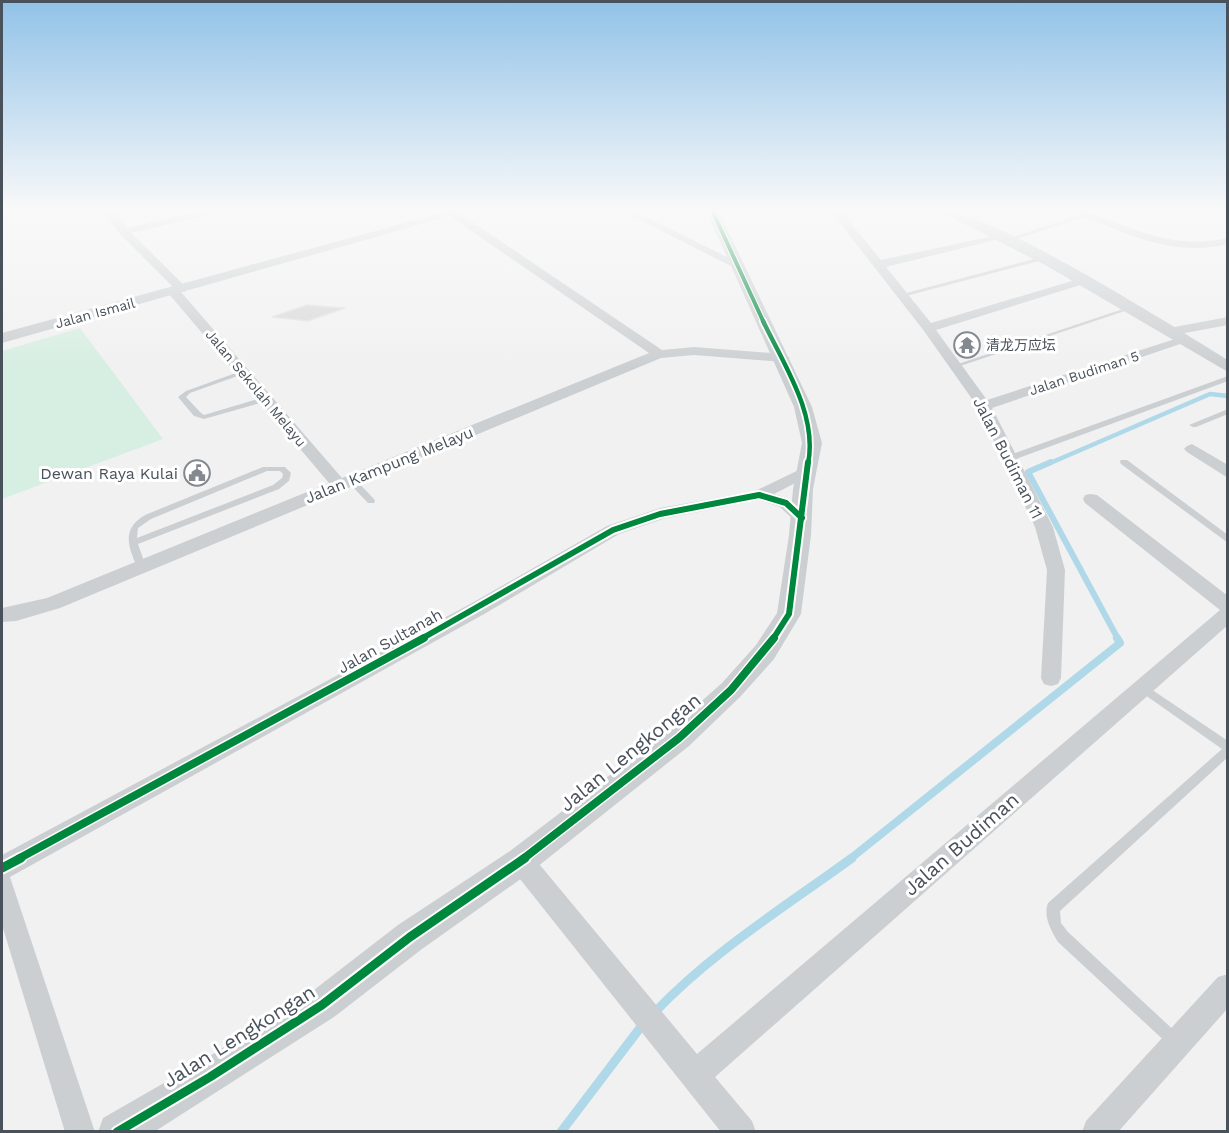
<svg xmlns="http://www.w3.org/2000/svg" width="1229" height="1133" font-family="'Work Sans','Noto Sans SC',sans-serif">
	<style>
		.green { fill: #d7eee2 }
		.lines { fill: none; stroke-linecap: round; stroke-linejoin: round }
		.stream-far3 { stroke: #afd8e8; stroke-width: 4.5 }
		.stream-far2 { stroke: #afd8e8; stroke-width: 6 }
		.stream-far1 { stroke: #afd8e8; stroke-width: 8 }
		.stream { stroke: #afd8e8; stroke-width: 9 }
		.building { fill: #d8d8da; stroke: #e2e2e3; stroke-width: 1.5 }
		.service { fill: #cccfd1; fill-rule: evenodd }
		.minor { fill: #cccfd1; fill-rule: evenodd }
		.tertiary { fill: #cccfd1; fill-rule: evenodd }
		.cycleway-far4-casing { stroke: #fff; stroke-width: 6 }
		.cycleway-far3-casing { stroke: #fff; stroke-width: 8 }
		.cycleway-far2-casing { stroke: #fff; stroke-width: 10 }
		.cycleway-far1-casing { stroke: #fff; stroke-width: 11 }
		.cycleway-casing { stroke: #fff; stroke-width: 13 }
		.cycleway-far4 { stroke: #00873e; stroke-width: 4 }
		.cycleway-far3 { stroke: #00873e; stroke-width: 4.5 }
		.cycleway-far2 { stroke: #00873e; stroke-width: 6 }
		.cycleway-far1 { stroke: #00873e; stroke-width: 8 }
		.cycleway { stroke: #00873e; stroke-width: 9 }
		.labels { text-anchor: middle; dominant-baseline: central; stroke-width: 6; stroke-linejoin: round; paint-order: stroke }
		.far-street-label { font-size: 14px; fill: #49515b; stroke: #fff }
		.far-poi-label { font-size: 14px; fill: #49515b; stroke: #fff; text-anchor: start }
		.street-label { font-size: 16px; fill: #49515b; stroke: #fff }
		.poi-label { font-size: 16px; fill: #49515b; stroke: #fff; text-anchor: end }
		.near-street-label { font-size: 20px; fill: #49515b; stroke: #fff }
	</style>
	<rect width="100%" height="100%" fill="#f1f1f1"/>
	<!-- green -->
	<polygon class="green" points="80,328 163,439 2,499 2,351"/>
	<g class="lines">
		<!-- stream-far3 -->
		<polyline class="stream-far3" points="1048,464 1210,394 1228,396"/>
		<!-- stream-far2 -->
		<polyline class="stream-far2" points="1051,462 1028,472 1118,639"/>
		<!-- stream-far1 -->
		<polyline class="stream-far1" points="850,859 1120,643 1117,638"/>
		<!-- stream -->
		<g class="stream">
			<path d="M 655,1012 C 712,952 786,906 852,858"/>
			<polyline points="561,1132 643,1024"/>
		</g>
	</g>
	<!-- building -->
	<polygon class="building" points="307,305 345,308 308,321 272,317"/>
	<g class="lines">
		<!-- service -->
		<g class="service">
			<polygon points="1088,212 1091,214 1090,215 1013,240 1008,239"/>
			<polygon points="1045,256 1048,258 1047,259 902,297 899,295"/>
			<polygon points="1129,307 1134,308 957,367 953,367 952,366"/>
			<polygon points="244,370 246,371 246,373 190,393 186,397 200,412 204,415 264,397 268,399 267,401 204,419 194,416 178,397 186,391"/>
			<polygon points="1228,376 1228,381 1013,460 1007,460 1006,458 1007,456"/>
			<polygon points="1228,409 1228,414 1196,427 1193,427 1189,425"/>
			<polygon points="1121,460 1127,460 1228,535 1228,543 1121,464 1120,462"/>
			<path d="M 263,467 L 285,467 L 291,473 L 289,481 L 279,489 L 138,544 L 146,567 L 144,569 L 138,569 C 128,547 121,529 145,515 ZM 267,471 L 280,471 L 283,474 L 282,478 L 273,485 L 137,538 L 138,528 L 151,519 Z"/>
			<polygon points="352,478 355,479 374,499 375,501 374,503 368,503 349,483 348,481 349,479"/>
			<path d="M 1142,683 L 1228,741 L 1228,757 L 1060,911 L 1061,923 L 1068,932 L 1180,1036 L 1182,1041 L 1180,1046 L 1175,1048 L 1170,1046 L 1058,942 C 1051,930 1043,917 1048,903 L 1222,749 L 1138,690 L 1137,687 L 1138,684 Z"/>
		</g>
		<!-- minor -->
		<g class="minor">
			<polygon points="102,210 112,210 127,228 206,210 222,210 221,212 131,233 185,286 185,292 181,292 342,478 649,353 448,215 448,211 456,211 662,350 694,347 783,354 790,358 783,362 694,355 661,358 60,608 16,621 2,622 2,608 47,598 329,483 169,294 167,291 173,287 120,234"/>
			<polygon points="620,210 632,210 741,264 731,266"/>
			<polygon points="830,210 840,210 881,260 1007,233 1007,237 886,267 931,323 1082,278 1090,278 1090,282 936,330 987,400 1178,338 1188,338 1189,341 992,408 1053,527 1065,570 1061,678 1058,684 1051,686 1044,684 1041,678 1047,570 1035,527 977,406 924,331"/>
			<path d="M 1070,210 L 1083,210 C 1134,229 1172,250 1228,238 L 1228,244 C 1181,255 1142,241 1100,223 C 1090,219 1078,216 1070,210 Z"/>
			<polygon points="1228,317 1228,325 1169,336 1163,332 1169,328"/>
			<polygon points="1192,444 1228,465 1228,478 1187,452 1184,449 1187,446"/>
			<path d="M 807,466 L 813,468 L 815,471 L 813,474 L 774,494 C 789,498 801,504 810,518 L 808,522 L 796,522 L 780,507 L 759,500 L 663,519 L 619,534 L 486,613 L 10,877 L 95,1132 L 65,1132 L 2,925 L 2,855 L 472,603 L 607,526 L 660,508 L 755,491 Z"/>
			<polygon points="1091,494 1097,495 1228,596 1228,625 715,1077 752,1121 756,1132 721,1132 512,869 509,861 512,853 521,849 530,853 697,1054 1220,610 1085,503 1083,499 1085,495"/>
			<polygon points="1228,974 1228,1008 1118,1132 1082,1132 1086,1121 1218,977"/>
		</g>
		<!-- tertiary -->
		<g class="tertiary">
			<polygon points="452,210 471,210 2,343 2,333"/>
			<polygon points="706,210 718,210 812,407 822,443 813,489 811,535 801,614 774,659 740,697 689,746 532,871 422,949 334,1017 154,1132 98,1132 103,1118 197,1064 310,993 398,925 510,851 669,730 722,683 756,645 777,613 789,535 793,489 802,443 794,407"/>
			<path d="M 937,210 C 984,206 1177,329 1228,360 L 1228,372 L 1047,266 Z"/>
		</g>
		<!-- cycleway-far4 casing -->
		<g class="cycleway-far4-casing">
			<polyline id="cycleway-far4" points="712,210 764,323"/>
		</g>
		<!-- cycleway-far3 casing -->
		<g class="cycleway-far3-casing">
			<path id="cycleway-far3" d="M 763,321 C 784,365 818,415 808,464"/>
		</g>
		<!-- cycleway-far2 casing -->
		<g class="cycleway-far2-casing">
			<g id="cycleway-far2">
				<polyline points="421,639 613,530 660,514 759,495 786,503 802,518"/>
				<polyline points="773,639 789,614 808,462"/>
			</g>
		</g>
		<!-- cycleway-far1 casing -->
		<g class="cycleway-far1-casing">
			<g id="cycleway-far1">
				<polyline points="18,859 424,638"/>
				<polyline points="523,859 679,738 731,690 774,638"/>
			</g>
		</g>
		<!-- cycleway casing -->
		<g class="cycleway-casing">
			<g id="cycleway">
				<polyline points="2,868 21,858"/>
				<polyline points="117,1132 210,1077 322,1005 410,937 525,858"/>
			</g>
		</g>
		<!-- cycleway-far4 -->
		<use href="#cycleway-far4" class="cycleway-far4"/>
		<!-- cycleway-far3 -->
		<use href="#cycleway-far3" class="cycleway-far3"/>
		<!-- cycleway-far2 -->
		<use href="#cycleway-far2" class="cycleway-far2"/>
		<!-- cycleway-far1 -->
		<use href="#cycleway-far1" class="cycleway-far1"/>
		<!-- cycleway -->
		<use href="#cycleway" class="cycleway"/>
	</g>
	<!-- sky -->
	<linearGradient id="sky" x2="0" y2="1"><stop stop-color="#91c2e8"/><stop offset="0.57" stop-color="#f9f9f9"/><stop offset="1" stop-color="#f9f9f9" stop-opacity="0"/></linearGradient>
	<rect width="1229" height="368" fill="url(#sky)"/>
	<!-- icons -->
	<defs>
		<g id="temple-ring" transform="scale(1.35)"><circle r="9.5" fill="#fff" stroke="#848990" stroke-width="1.5"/><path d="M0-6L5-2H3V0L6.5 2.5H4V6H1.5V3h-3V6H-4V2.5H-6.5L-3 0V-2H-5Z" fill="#848990"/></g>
		<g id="civic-ring" transform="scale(1.35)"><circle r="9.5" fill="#fff" stroke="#848990" stroke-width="1.5"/><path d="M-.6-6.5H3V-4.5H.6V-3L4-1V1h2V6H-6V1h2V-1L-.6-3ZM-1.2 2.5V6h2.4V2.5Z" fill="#848990"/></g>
	</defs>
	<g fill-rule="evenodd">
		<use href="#temple-ring" x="967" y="345"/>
		<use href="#civic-ring" x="197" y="473"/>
	</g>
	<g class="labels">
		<!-- far-street labels -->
		<g class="far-street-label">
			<text transform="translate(95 313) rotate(-15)">Jalan Ismail</text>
			<text transform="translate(1084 373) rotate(-18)">Jalan Budiman 5</text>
			<text transform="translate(256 388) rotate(50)">Jalan Sekolah Melayu</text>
		</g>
		<!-- far-poi labels -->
		<g class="far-poi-label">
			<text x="986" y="345">清龙万应坛</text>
		</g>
		<!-- street labels -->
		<g class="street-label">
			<text transform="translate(1008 458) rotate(63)">Jalan Budiman 11</text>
			<text transform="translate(389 465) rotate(-22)">Jalan Kampung Melayu</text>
			<text transform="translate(390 641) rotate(-29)">Jalan Sultanah</text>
		</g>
		<!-- poi labels -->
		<g class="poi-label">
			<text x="178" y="473">Dewan Raya Kulai</text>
		</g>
		<!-- near-street labels -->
		<g class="near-street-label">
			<text transform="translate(630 752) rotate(-39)">Jalan Lengkongan</text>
			<text transform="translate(961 844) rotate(-41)">Jalan Budiman</text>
			<text transform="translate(239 1036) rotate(-32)">Jalan Lengkongan</text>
		</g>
	</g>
	<!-- border -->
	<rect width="1229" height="1133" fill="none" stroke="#49515b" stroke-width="6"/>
</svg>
